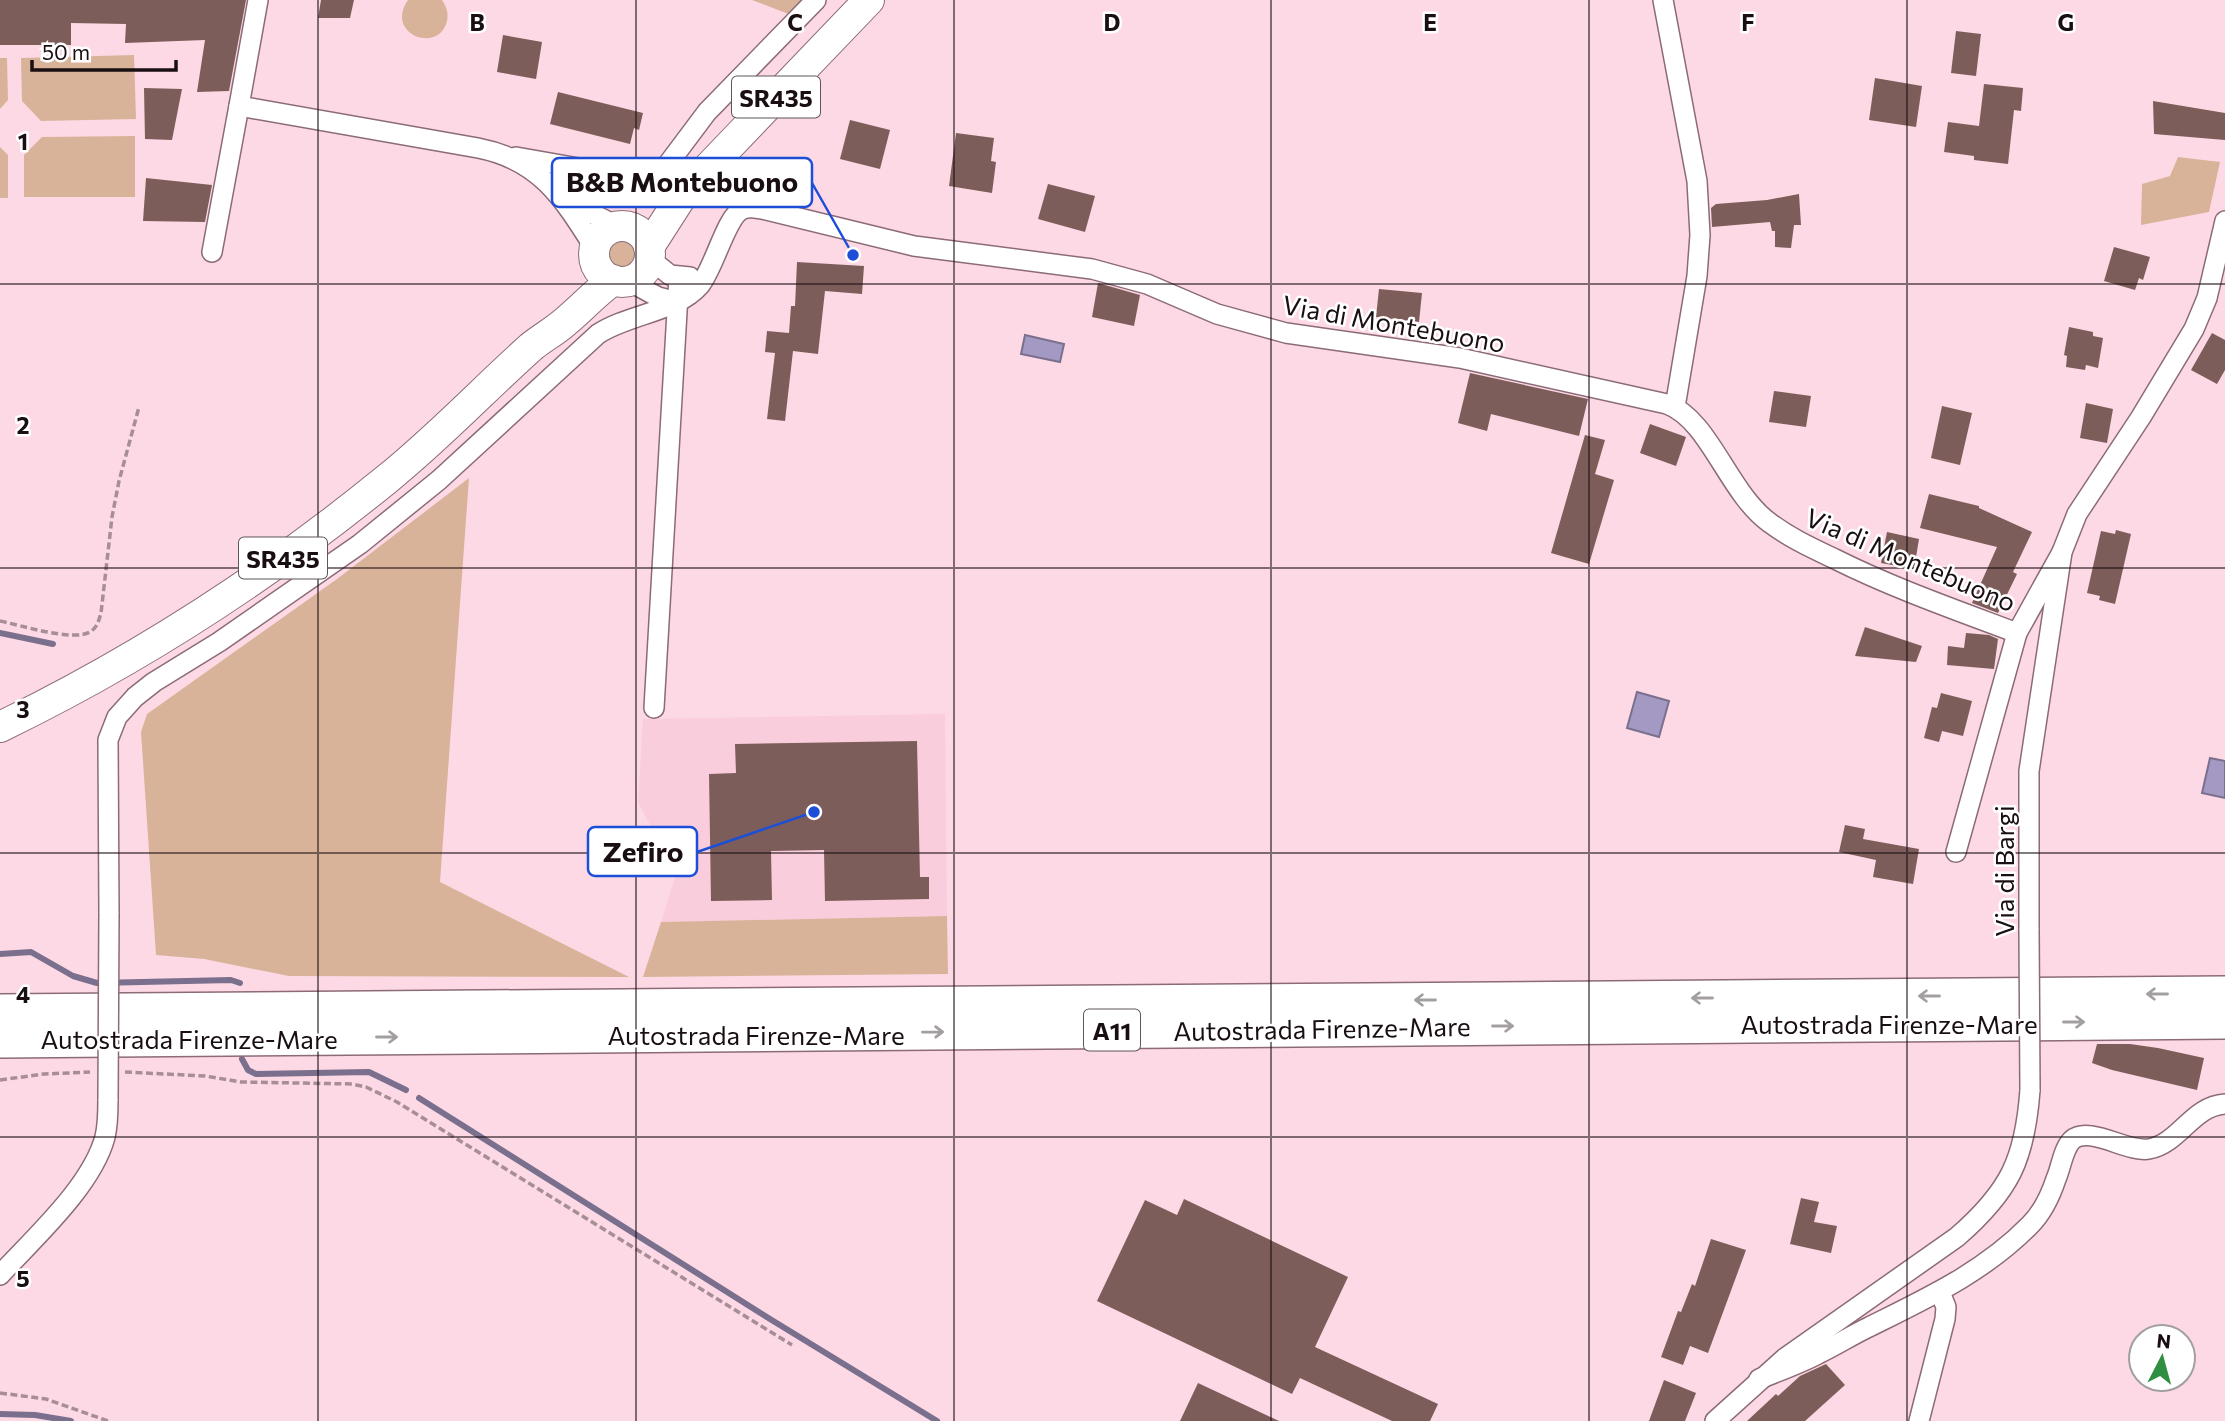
<svg xmlns="http://www.w3.org/2000/svg" width="2225" height="1421" font-family="Commissioner,sans-serif">
	<style>
		.built { fill: #facddc }
		.green { fill: #d9b399 }
		.water { fill: #a399c2; stroke: #7a6f8d; stroke-width: 2 }
		.lines { fill: none; stroke-linecap: round; stroke-linejoin: round }
		.stream { stroke: #7a6f8d; stroke-width: 6 }
		.building { fill: #7d5d59 }
		.minor-casing { stroke: #8b6b76; stroke-width: 22 }
		.primary-casing { stroke: #8b6b76; stroke-width: 32 }
		.motorway-casing { stroke: #8b6b76; stroke-width: 38 }
		.path { stroke: #a78d96; stroke-width: 3.5; stroke-dasharray: 7 3.5; stroke-linecap: butt }
		.minor { stroke: #fff; stroke-width: 19 }
		.primary { stroke: #fff; stroke-width: 30 }
		.motorway { stroke: #fff; stroke-width: 35 }
		.minor-bridge-casing { stroke: #8b6b76; stroke-width: 22; stroke-linecap: butt }
		.minor-bridge { stroke: #fff; stroke-width: 19 }
		.oneway { stroke: #a39fa0 }
		.grid { fill: none; stroke: #190e12; stroke-width: 2; stroke-opacity: 0.55 }
		.labels { text-anchor: middle; dominant-baseline: central; stroke-width: 5; stroke-linejoin: round; paint-order: stroke }
		.shield { fill: #fff; stroke: #5e5659; stroke-width: 2 }
		.shield-label { font-size: 24px; font-weight: bold; fill: #190e12 }
		.street-label { font-size: 26px; fill: #190e12; stroke: #fff }
		.grid-label { font-size: 23px; text-anchor: middle; font-weight: bold; fill: #190e12; stroke: #fff; stroke-width: 5; stroke-linejoin: round; paint-order: stroke }
		.leader { fill: none; stroke: #1d4ed8; stroke-width: 2.5 }
		.callout-dot { fill: #1d4ed8; stroke: #fff; stroke-width: 2.5 }
		.callout { fill: #fff; stroke: #1d4ed8; stroke-width: 2.5 }
		.callout-label { font-size: 28px; text-anchor: middle; font-weight: bold; fill: #190e12 }
	</style>
	<rect width="100%" height="100%" fill="#fdd9e5"/>
	<!-- built -->
	<polygon class="built" points="945,714 947,916 661,922 676,874 638,802 643,719"/>
	<!-- green -->
	<g class="green">
		<path d="M 408,0 L 442,0 C 446,6 449,13 447,21 C 439,55 384,34 408,0 Z"/>
		<polygon points="752,0 808,0 791,15"/>
		<polygon points="134,55 136,119 41,121 22,101 21,58"/>
		<polygon points="0,58 7,58 8,100 0,109"/>
		<polygon points="135,136 135,197 24,197 24,155 42,137"/>
		<polygon points="0,147 8,155 8,198 0,198"/>
		<polygon points="2178,157 2220,162 2209,212 2141,225 2142,184 2170,176"/>
		<circle cx="621" cy="253" r="19"/>
		<polygon points="469,478 440,882 629,977 289,976 204,959 156,955 141,732 147,714 337,579"/>
		<polygon points="947,916 948,974 643,977 661,922"/>
	</g>
	<!-- water -->
	<g class="water">
		<polygon points="1025,335 1064,344 1060,362 1021,354"/>
		<polygon points="1637,692 1669,701 1659,737 1627,728"/>
		<polygon points="2210,758 2225,761 2225,798 2202,793"/>
	</g>
	<g class="lines">
		<!-- stream -->
		<g class="stream">
			<polyline points="0,633 53,644"/>
			<polyline points="0,954 31,952 73,976 97,983 231,980 240,983"/>
			<polyline points="242,1059 248,1070 256,1074 369,1072 406,1090"/>
			<polyline points="419,1098 770,1319 937,1421"/>
			<polyline points="0,1414 35,1415 71,1421"/>
		</g>
	</g>
	<!-- building -->
	<g class="building">
		<polygon points="0,0 246,0 229,91 197,92 205,40 125,43 126,24 71,23 71,45 0,45"/>
		<polygon points="321,0 354,0 350,18 318,18"/>
		<polygon points="1956,31 1981,34 1976,76 1951,73"/>
		<polygon points="503,35 542,42 536,79 497,72"/>
		<polygon points="1875,78 1922,86 1916,127 1869,120"/>
		<polygon points="1984,84 2023,88 2021,111 2014,110 2008,164 1974,160 1974,156 1944,152 1948,122 1979,126"/>
		<polygon points="144,88 182,89 172,140 145,139"/>
		<polygon points="558,92 643,113 639,130 634,128 630,144 550,124"/>
		<polygon points="2153,101 2225,113 2225,140 2154,134"/>
		<polygon points="850,120 890,130 880,169 840,159"/>
		<polygon points="956,133 994,138 991,161 996,162 992,193 949,186"/>
		<polygon points="146,178 212,185 205,222 143,221"/>
		<polygon points="1048,184 1095,196 1085,232 1038,219"/>
		<polygon points="1799,194 1801,225 1794,225 1791,248 1775,247 1775,231 1772,231 1770,222 1712,227 1711,208 1716,204 1767,200"/>
		<polygon points="2114,247 2150,257 2143,280 2139,278 2135,290 2104,281"/>
		<polygon points="797,262 864,266 862,294 825,291 818,354 793,351 785,421 767,419 775,353 765,352 767,331 789,333 791,306 795,306"/>
		<polygon points="1098,283 1140,295 1134,326 1092,317"/>
		<polygon points="1379,289 1422,293 1419,322 1376,317"/>
		<polygon points="2069,327 2093,332 2093,336 2103,338 2098,368 2086,365 2085,370 2066,367 2067,356 2064,355"/>
		<polygon points="2212,333 2225,340 2225,370 2217,384 2191,370"/>
		<polygon points="1470,373 1588,399 1579,436 1491,414 1487,431 1458,423"/>
		<polygon points="1774,391 1811,396 1806,427 1769,422"/>
		<polygon points="2086,403 2113,409 2107,443 2080,438"/>
		<polygon points="1942,406 1972,413 1960,465 1931,458"/>
		<polygon points="1650,424 1686,437 1676,466 1640,453"/>
		<polygon points="1585,435 1605,440 1595,474 1614,480 1589,564 1551,553"/>
		<polygon points="1929,494 1979,506 1979,508 2032,532 2013,572 2017,574 1998,613 1972,603 1997,547 1920,528"/>
		<polygon points="2116,530 2131,534 2115,604 2099,600 2100,596 2087,593 2101,531 2115,534"/>
		<polygon points="1887,532 1919,539 1914,569 1881,563"/>
		<polygon points="1865,627 1922,646 1916,662 1855,656"/>
		<polygon points="1966,633 1989,635 1998,639 1994,669 1947,665 1948,646 1964,648"/>
		<polygon points="1941,693 1972,701 1963,736 1942,731 1939,742 1924,738 1932,707 1937,708"/>
		<polygon points="917,741 920,877 929,877 929,899 825,901 824,850 771,851 772,900 711,901 709,774 736,773 735,744"/>
		<polygon points="1845,825 1865,829 1863,839 1919,849 1913,884 1873,877 1876,860 1839,852"/>
		<polygon points="2097,1044 2130,1044 2158,1048 2204,1058 2197,1090 2112,1070 2092,1063"/>
		<polygon points="1801,1198 1819,1202 1814,1222 1837,1226 1831,1253 1790,1244"/>
		<polygon points="1184,1199 1348,1277 1315,1347 1438,1404 1430,1421 1392,1421 1300,1378 1292,1394 1097,1301 1145,1200 1177,1215"/>
		<polygon points="1711,1239 1746,1250 1708,1353 1690,1346 1683,1365 1661,1357 1678,1311 1681,1312 1692,1284 1695,1286"/>
		<polygon points="1826,1364 1845,1385 1805,1421 1747,1421 1776,1394 1778,1396 1800,1376"/>
		<polygon points="1664,1380 1696,1393 1685,1421 1649,1421"/>
		<polygon points="1198,1383 1279,1421 1180,1421"/>
	</g>
	<g class="lines">
		<!-- minor casing -->
		<g class="minor-casing">
			<g id="minor">
				<path d="M 258,0 L 239,106 L 478,148 C 540,160 563,198 594,247"/>
				<polyline points="1663,0 1697,181 1700,235 1697,276 1675,407"/>
				<polyline points="516,157 641,179 653,178 662,172 707,112 816,0"/>
				<polyline points="565,200 617,226"/>
				<polyline points="212,252 239,106"/>
				<polyline points="649,258 670,275 690,277"/>
				<polyline points="629,281 658,297 677,302"/>
				<polyline points="654,708 679,277"/>
				<polyline points="1956,852 2017,633"/>
				<path d="M 109,913 L 108,740 L 117,717 L 135,697 L 154,682 L 219,642 L 360,544 L 439,480 L 598,334 C 628,314 677,312 700,285 C 714,268 726,218 741,210 C 748,206 755,208 762,209 L 914,246 L 1092,269 L 1147,284 L 1217,314 L 1286,333 L 1460,358 L 1667,404 C 1710,420 1728,493 1770,523 C 1790,538 1812,548 1835,559 C 1893,588 1956,610 2017,633 L 2062,552"/>
				<polyline points="2029,930 2029,771 2062,552 2077,514 2141,417 2194,329 2207,298 2225,221"/>
				<path d="M 0,1275 C 34,1238 92,1186 105,1137 C 108,1125 108,1112 108,1099"/>
				<path d="M 1759,1379 C 1779,1371 1799,1364 1818,1354 C 1835,1346 1852,1335 1869,1327 C 1927,1298 1984,1272 2030,1225 C 2043,1212 2050,1197 2056,1179 C 2061,1168 2063,1149 2072,1140 C 2089,1125 2128,1153 2149,1149 C 2180,1143 2192,1106 2225,1104"/>
				<path d="M 1715,1421 L 1785,1358 L 1957,1237 C 2010,1191 2025,1159 2030,1090"/>
				<polyline points="1919,1421 1945,1319 1946,1307 1940,1292"/>
			</g>
		</g>
		<!-- primary casing -->
		<g class="primary-casing">
			<g id="primary">
				<circle cx="622" cy="254" r="28"/>
				<polyline points="649,247 683,194 869,0"/>
				<path d="M 0,727 C 138,660 268,576 387,479 C 438,438 483,390 531,347 C 542,338 555,331 565,322 C 582,308 595,293 613,280"/>
			</g>
		</g>
		<!-- motorway casing -->
		<g class="motorway-casing">
			<g id="motorway">
				<polyline points="0,1012 2225,994"/>
				<polyline points="0,1040 2225,1021"/>
			</g>
		</g>
		<!-- path -->
		<g class="path">
			<path d="M 0,621 C 20,625 73,642 90,632 C 97,628 99,620 101,613 L 112,517 L 119,481 L 139,407"/>
			<polyline points="125,1072 205,1076 241,1082 352,1084 366,1087 397,1102 792,1345"/>
			<polyline points="0,1080 44,1074 90,1072"/>
			<polyline points="0,1393 46,1399 108,1421"/>
		</g>
		<!-- minor -->
		<use href="#minor" class="minor"/>
		<!-- primary -->
		<use href="#primary" class="primary"/>
		<!-- motorway -->
		<use href="#motorway" class="motorway"/>
		<!-- minor-bridge casing -->
		<g class="minor-bridge-casing">
			<g id="minor-bridge">
				<polyline points="2029,930 2030,1090"/>
				<polyline points="108,1099 109,913"/>
			</g>
		</g>
		<!-- minor-bridge -->
		<use href="#minor-bridge" class="minor-bridge"/>
	</g>
	<!-- one-way arrows -->
	<defs><path id="oneway-shaft" d="M-6 0H5M1.5-3L5.5 0L1.5 3" fill="none" stroke-width="1.6" stroke-linecap="round" stroke-linejoin="round" transform="scale(1.75)"/></defs>
	<g class="oneway">
		<use href="#oneway-shaft" transform="translate(2157 994) rotate(180)"/>
		<use href="#oneway-shaft" transform="translate(1929 996) rotate(180)"/>
		<use href="#oneway-shaft" transform="translate(1702 998) rotate(180)"/>
		<use href="#oneway-shaft" transform="translate(1425 1000) rotate(180)"/>
		<use href="#oneway-shaft" transform="translate(2074 1022)"/>
		<use href="#oneway-shaft" transform="translate(1503 1026)"/>
		<use href="#oneway-shaft" transform="translate(933 1032) rotate(-1)"/>
		<use href="#oneway-shaft" transform="translate(387 1037)"/>
	</g>
	<!-- grid -->
	<path class="grid" d="M 318,0 L 318,1421M 636,0 L 636,1421M 954,0 L 954,1421M 1271,0 L 1271,1421M 1589,0 L 1589,1421M 1907,0 L 1907,1421M 0,284 L 2225,284M 0,568 L 2225,568M 0,853 L 2225,853M 0,1137 L 2225,1137"/>
	<g class="labels">
		<!-- shield labels -->
		<g class="shield">
			<rect x="732" y="76.5" width="88" height="41" rx="5"/>
			<rect x="239" y="537.5" width="88" height="41" rx="5"/>
			<rect x="1084" y="1009.5" width="56" height="41" rx="5"/>
		</g>
		<g class="shield-label">
			<text x="776" y="97">SR435</text>
			<text x="283" y="558">SR435</text>
			<text x="1112" y="1030">A11</text>
		</g>
		<!-- street labels -->
		<g class="street-label">
			<text transform="translate(1394 323) rotate(10)">Via di Montebuono</text>
			<text transform="translate(1911 559) rotate(23)">Via di Montebuono</text>
			<text transform="translate(2003 871) rotate(-90)">Via di Bargi</text>
			<text x="1889" y="1023">Autostrada Firenze-Mare</text>
			<text transform="translate(1322 1028) rotate(-1)">Autostrada Firenze-Mare</text>
			<text x="756" y="1034">Autostrada Firenze-Mare</text>
			<text x="189" y="1038">Autostrada Firenze-Mare</text>
		</g>
	</g>
	<g class="grid-label">
		<text x="477" y="31">B</text>
		<text x="795" y="31">C</text>
		<text x="1112" y="31">D</text>
		<text x="1430" y="31">E</text>
		<text x="1748" y="31">F</text>
		<text x="2066" y="31">G</text>
		<text x="23" y="150">1</text>
		<text x="23" y="434">2</text>
		<text x="23" y="718">3</text>
		<text x="23" y="1003">4</text>
		<text x="23" y="1287">5</text>
	</g>
	<!-- callouts -->
	<path class="leader" d="M853 255L812 183M814 812L697 852"/>
	<g class="callout-dot">
		<circle cx="853" cy="255" r="7"/>
		<circle cx="814" cy="812" r="7"/>
	</g>
	<g class="callout">
		<rect x="552" y="158" width="260" height="49" rx="7"/>
		<rect x="588" y="827" width="109" height="49" rx="7"/>
	</g>
	<g class="callout-label">
		<text x="682" y="192">B&amp;B Montebuono</text>
		<text x="643" y="862">Zefiro</text>
	</g>
	<!-- north arrow -->
	<g transform="translate(2162 1358) rotate(6)"><circle r="33" fill="#ffffff" stroke="#a39fa0" stroke-width="2"/>
	<path d="M0-5L12 26L0 18L-12 26Z" fill="#2f8e41"/>
	<text y="-10" font-size="19" font-weight="bold" text-anchor="middle" fill="#190e12">N</text>
	</g>
	<!-- scale -->
	<path d="M32 60v10h144v-10" fill="none" stroke="#190e12" stroke-width="3.5"/>
	<text x="42" y="60" font-size="21" fill="#190e12" stroke="#ffffff" stroke-width="5" paint-order="stroke">50 m</text>
</svg>
